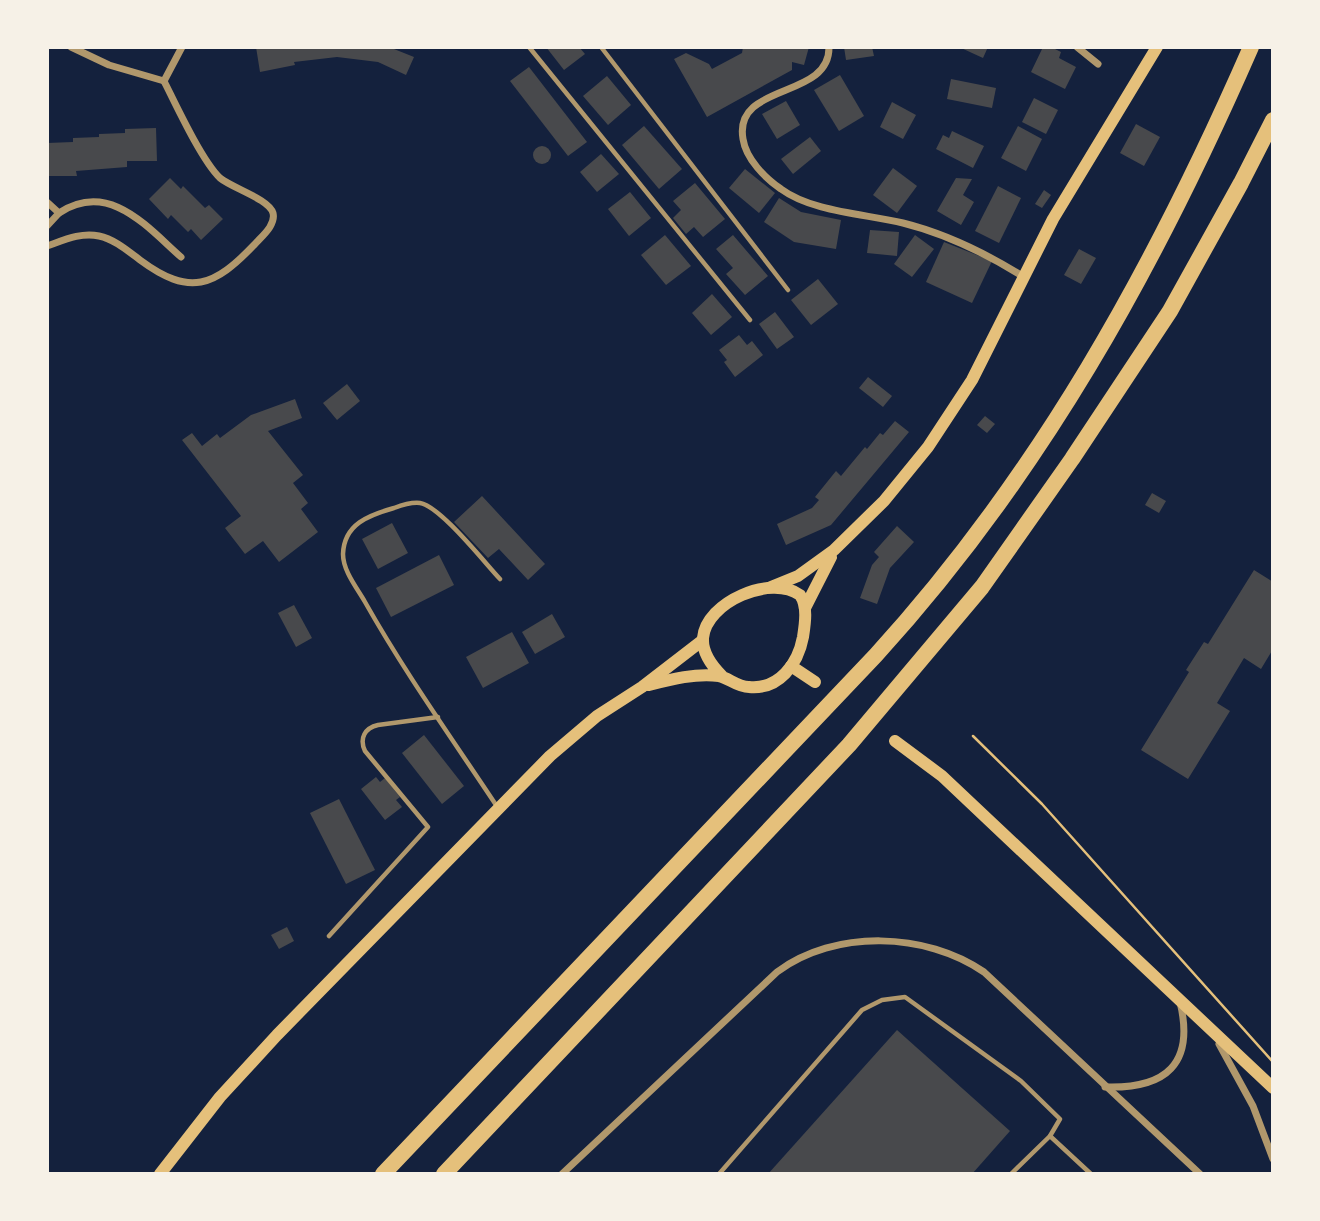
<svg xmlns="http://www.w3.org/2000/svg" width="1320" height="1221" font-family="'Nunito Sans',sans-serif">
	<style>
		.building { fill: #48494c }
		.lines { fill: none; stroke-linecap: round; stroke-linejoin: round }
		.path { stroke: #e5c07b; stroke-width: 2.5 }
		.service { stroke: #b1986c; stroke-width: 4.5 }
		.minor { stroke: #b1986c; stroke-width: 7 }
		.secondary { stroke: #e5c07b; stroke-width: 12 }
		.motorway { stroke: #e5c07b; stroke-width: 16 }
	</style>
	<rect width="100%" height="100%" fill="#14213d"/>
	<!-- building -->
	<g class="building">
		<polygon points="256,47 389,47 414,57 406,75 378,62 337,57 294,62 295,65 260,72"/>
		<polygon points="546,47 579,47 585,54 564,70"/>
		<polygon points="743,47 809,47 804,65 792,62 792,70 707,117 674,59 686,53 709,64 712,69 742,53"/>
		<polygon points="844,47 872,47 874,56 846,60"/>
		<polygon points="959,47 988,47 983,58"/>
		<polygon points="1043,47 1051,47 1061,52 1059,58 1076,67 1065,89 1031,72"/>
		<polygon points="529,67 587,142 568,156 510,81"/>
		<polygon points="840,75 864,116 839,131 814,90"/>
		<polygon points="607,76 631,105 608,125 583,96"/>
		<polygon points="951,79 996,88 992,108 947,99"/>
		<polygon points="1034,98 1058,110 1046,134 1022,122"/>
		<polygon points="786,101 800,125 777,139 762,114"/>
		<polygon points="892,102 916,115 903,139 880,127"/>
		<polygon points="1136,124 1160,137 1144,166 1120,153"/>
		<polygon points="644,126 682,169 659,189 622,145"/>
		<polygon points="1018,126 1042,139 1026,171 1001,158"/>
		<polygon points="156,128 157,161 127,161 127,167 76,171 77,176 48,176 47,143 73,142 73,138 99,137 99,134 125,133 125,129"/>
		<polygon points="952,131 984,146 973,168 936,149 943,135 949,138"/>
		<polygon points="810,137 821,151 793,174 781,159"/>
		<circle cx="542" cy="155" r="9"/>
		<polygon points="601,154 619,174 597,192 580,172"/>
		<polygon points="893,168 917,186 897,213 873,195"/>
		<polygon points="745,169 775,193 759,213 729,188"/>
		<polygon points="170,178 181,189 183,186 205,208 209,205 223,219 201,240 191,229 188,232 171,215 168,219 149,199"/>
		<polygon points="956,178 972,179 963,195 974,202 961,225 937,211"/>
		<polygon points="695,183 725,219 703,237 694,227 686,234 673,218 681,210 673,201"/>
		<polygon points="998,186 1021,198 999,243 975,231"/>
		<polygon points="1044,190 1051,195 1042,208 1035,204"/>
		<polygon points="630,192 651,218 629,236 608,209"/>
		<polygon points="779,198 801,212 841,220 836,249 794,242 764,222"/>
		<polygon points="870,230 899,232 897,256 867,253"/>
		<polygon points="665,235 691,266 666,285 641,255"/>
		<polygon points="733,235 768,276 745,295 726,274 733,268 716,249"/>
		<polygon points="915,235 934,249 912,277 894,264"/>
		<polygon points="944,242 992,261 972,303 926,282"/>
		<polygon points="1079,249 1096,258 1081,284 1064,275"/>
		<polygon points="818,279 838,304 811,325 791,300"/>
		<polygon points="712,294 732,317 711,335 692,313"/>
		<polygon points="775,312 794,337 777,349 759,324"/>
		<polygon points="739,335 747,345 752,341 763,355 735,377 724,362 727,360 719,350"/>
		<polygon points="868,377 892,396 883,407 859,388"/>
		<polygon points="347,384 360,401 337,420 323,403"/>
		<polygon points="295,399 302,418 268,431 303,475 293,483 308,503 301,509 318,532 279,562 263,541 245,554 225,528 241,516 182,440 192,433 202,446 217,434 220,438 251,415"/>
		<polygon points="985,416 995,424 987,433 977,425"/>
		<polygon points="895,421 909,432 831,525 786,545 777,524 812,508 819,500 815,497 836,471 841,476 865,447 867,449 880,433 883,435"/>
		<polygon points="1152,493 1166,501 1159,513 1145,505"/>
		<polygon points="482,496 545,564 528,580 499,549 488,558 454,522"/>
		<polygon points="392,523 408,553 378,569 362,539"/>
		<polygon points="897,526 914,542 890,568 877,604 860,598 872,565 879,557 874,552"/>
		<polygon points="439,555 454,585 391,617 376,588"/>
		<polygon points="1254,570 1273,582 1273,649 1261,669 1244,658 1217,703 1230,711 1188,779 1141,750 1189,672 1186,670 1204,642 1208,644"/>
		<polygon points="294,605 312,638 296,647 278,613"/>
		<polygon points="552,614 565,637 535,654 522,632"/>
		<polygon points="512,632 529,663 483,688 466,657"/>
		<polygon points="424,735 464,786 442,804 402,753"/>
		<polygon points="376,777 380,782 385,778 400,797 396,800 402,807 385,820 361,789"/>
		<polygon points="339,799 375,870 346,884 310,813"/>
		<polygon points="287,927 294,941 279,949 271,935"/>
		<polygon points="897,1030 1010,1131 972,1174 768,1174"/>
	</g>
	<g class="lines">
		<!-- path -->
		<polyline class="path" points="973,736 1042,804 1273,1062"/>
		<!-- service -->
		<g class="service">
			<polyline points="529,47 750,320"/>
			<polyline points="601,47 788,290"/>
			<path d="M 498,808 C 453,740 405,673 365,602 C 357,588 343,571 343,554 C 344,524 369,515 394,508 C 402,505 411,502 420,503 C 440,506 484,562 500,579"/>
			<path d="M 329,936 L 428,827 L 365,751 C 359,738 365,728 378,725 L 438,717"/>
			<polyline points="1050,1136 1091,1174"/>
			<polyline points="719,1174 862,1010 882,1000 905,997 1021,1081 1060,1119 1050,1136 1011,1174"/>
		</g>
		<!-- minor -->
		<g class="minor">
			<polyline points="71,47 109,65 164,81 182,47"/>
			<path d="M 829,47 C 830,100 733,82 743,139 C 746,159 765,178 781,189 C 812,212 866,214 903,223 C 947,234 987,254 1024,277"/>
			<polyline points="1077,47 1098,64"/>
			<path d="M 47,202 L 59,213 C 109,180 147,227 181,257"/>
			<polyline points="47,226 59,213"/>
			<path d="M 47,246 C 64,240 81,232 99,236 C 114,239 128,251 140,260 C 190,297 214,287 255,244 C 262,236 276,225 273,213 C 269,199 232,188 220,178 C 202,161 176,105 164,81"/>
			<polyline points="1219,1044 1253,1106 1273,1159"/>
			<path d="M 1105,1087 C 1166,1089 1195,1064 1180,1002"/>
			<path d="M 562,1174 L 777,972 C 835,929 926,932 984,972 L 1200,1174"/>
		</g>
		<!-- secondary -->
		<g class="secondary">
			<polyline points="771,587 798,576 834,550 884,501 928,447 972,380 1053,219 1157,47"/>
			<polyline points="805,608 831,557"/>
			<polyline points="791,666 815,682"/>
			<path d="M 649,685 C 672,679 696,673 719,676 C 729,678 737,687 749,687 C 779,690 798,664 803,637 C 805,624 808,606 800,595 C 771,574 706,602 703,638 C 702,653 712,666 722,676"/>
			<polyline points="895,741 942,776 1273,1088"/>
			<polyline points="160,1174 220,1097 277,1035 550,756 597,716 642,687 703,640"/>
		</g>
		<!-- motorway -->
		<g class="motorway">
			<path d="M 383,1174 L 876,655 C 1040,475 1154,269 1251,47"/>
			<polyline points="444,1174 849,745 982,587 1072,459 1170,311 1241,183 1273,120"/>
		</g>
	</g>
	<!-- border -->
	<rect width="1320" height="1221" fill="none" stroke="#f6f1e7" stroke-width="98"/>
</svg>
